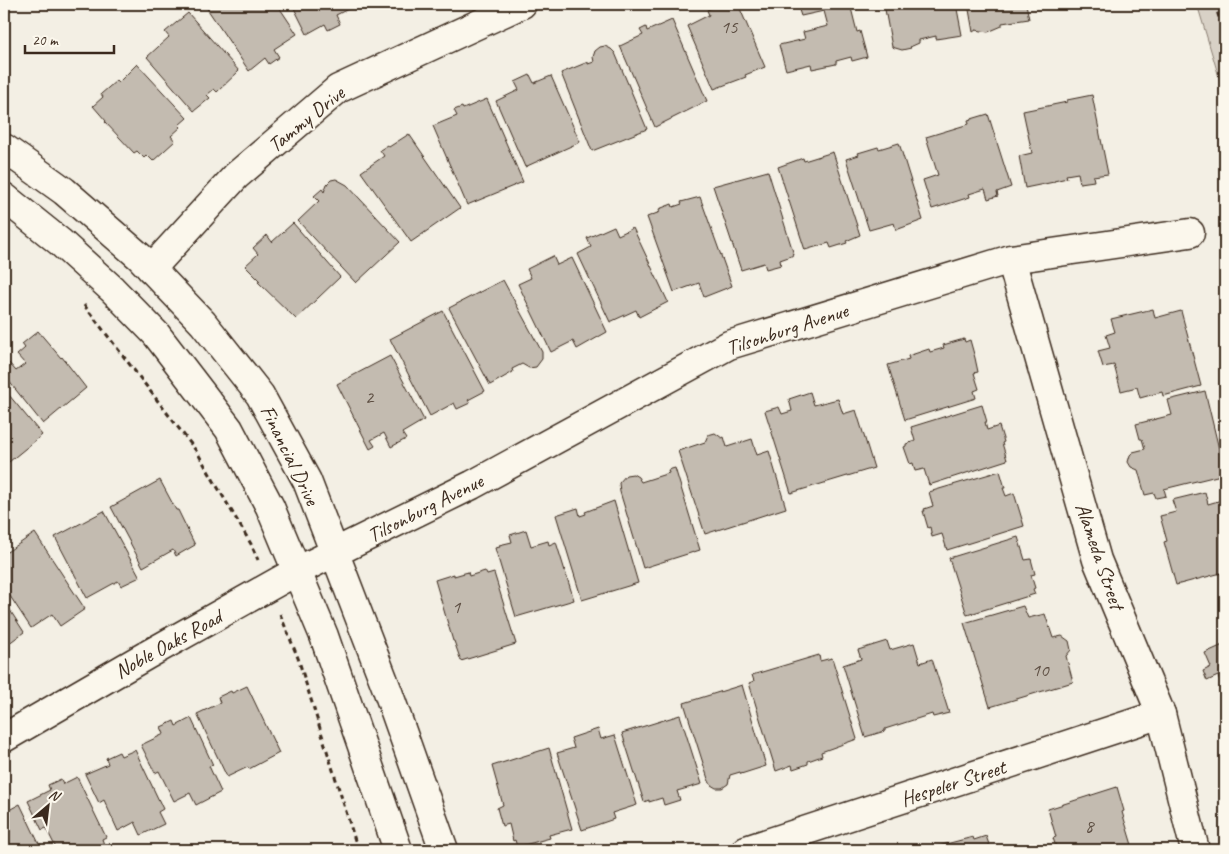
<svg xmlns="http://www.w3.org/2000/svg" width="1229" height="854" font-family="Caveat,sans-serif">
	<style>
		.green { fill: #d8d1c6; stroke: #8a7e72 }
		.building { fill: #c3bbb0; stroke: #3b2a1e }
		.lines { fill: none; stroke-linecap: round; stroke-linejoin: round }
		.street-casing { stroke: #3b2a1e; stroke-width: 31 }
		.secondary-casing { stroke: #3b2a1e; stroke-width: 31 }
		.path { stroke: #3b2a1e; stroke-width: 3; stroke-dasharray: 5 4; stroke-linecap: butt }
		.street { stroke: #fbf7ec; stroke-width: 28 }
		.secondary { stroke: #fbf7ec; stroke-width: 28 }
		.labels { text-anchor: middle; dominant-baseline: central; stroke-width: 4; stroke-linejoin: round; paint-order: stroke }
		.number-label { font-size: 19px; fill: #5d4e42 }
		.street-label { font-size: 21px; fill: #3b2a1e; stroke: #fbf7ec }
	</style>
	<rect width="100%" height="100%" fill="#f3efe4"/>
	<filter id="ink" filterUnits="userSpaceOnUse"><feTurbulence type="fractalNoise" baseFrequency=".02" numOctaves="2"/><feDisplacementMap in="SourceGraphic" scale="10" xChannelSelector="R" yChannelSelector="G"/><feConvolveMatrix kernelMatrix="1 2 1 2 8 2 1 2 1" color-interpolation-filters="sRGB"/></filter>
	<g filter="url(#ink)">
		<!-- green -->
		<polygon class="green" points="1197,4 1225,4 1225,97"/>
		<!-- building -->
		<g class="building">
			<polygon points="4,4 14,4 5,13 6,14 4,17"/>
			<polygon points="204,4 277,4 297,34 274,49 279,57 269,64 265,58 249,71"/>
			<polygon points="292,4 358,4 336,15 340,24 328,30 325,24 307,34"/>
			<polygon points="716,4 738,4 765,67 745,75 746,77 714,89 687,26 709,15 707,10 717,5"/>
			<polygon points="797,4 850,4 857,32 860,31 867,57 852,61 851,57 836,61 836,64 812,69 811,64 786,70 779,45 805,39 803,32 828,26 824,11 801,16"/>
			<polygon points="884,4 956,4 962,35 936,39 936,36 919,40 919,43 910,47 911,48 902,50 892,47"/>
			<polygon points="968,4 1026,4 1029,19 1002,23 1002,26 988,32 976,30 973,32"/>
			<polygon points="188,13 239,71 217,92 214,89 207,95 210,98 194,111 147,57 169,37 165,32"/>
			<polygon points="672,20 707,101 655,127 620,46 643,35 640,30 646,27 647,31"/>
			<polygon points="605,46 611,49 615,53 647,129 592,151 561,73 588,62 588,64 594,62 593,57 595,51 600,47"/>
			<polygon points="137,64 187,118 179,125 181,127 171,136 175,141 153,161 147,155 144,158 137,151 134,153 105,122 106,121 93,106 103,97 101,94 116,81 118,83"/>
			<polygon points="530,75 534,83 551,76 580,142 525,167 496,101 519,90 515,82"/>
			<polygon points="1092,95 1108,174 1093,176 1094,181 1080,183 1078,173 1066,175 1067,178 1054,181 1054,182 1025,188 1019,156 1032,153 1023,111 1067,102 1067,100"/>
			<polygon points="487,99 523,182 467,205 433,126 457,116 454,110 462,107 463,109"/>
			<polygon points="988,114 1011,187 997,192 998,196 988,199 985,189 969,194 970,197 932,209 923,180 938,175 926,137 969,124 968,120"/>
			<polygon points="409,134 460,208 411,242 361,172 384,156 380,150 388,145 389,147"/>
			<polygon points="899,143 923,220 896,230 894,223 869,230 846,159 859,155 858,153 878,147 879,149"/>
			<polygon points="833,152 860,235 846,241 847,243 831,248 829,243 805,250 778,167 803,158 804,161"/>
			<polygon points="768,171 794,255 780,260 781,265 766,269 764,263 741,270 713,186"/>
			<polygon points="336,179 347,185 400,242 356,283 298,221 319,201 314,196 322,189 324,192 327,184 331,180"/>
			<polygon points="700,197 732,286 704,297 699,283 674,292 647,217 660,212 659,209 672,204 673,207 682,204 681,202"/>
			<polygon points="293,223 340,277 296,319 258,282 260,281 245,266 258,254 253,248 267,235 272,242"/>
			<polygon points="614,226 618,235 633,228 668,302 639,317 636,310 610,322 578,254 591,247 587,238"/>
			<polygon points="553,256 557,265 572,258 607,332 577,349 573,341 551,352 518,284 531,278 527,269"/>
			<polygon points="503,280 542,352 542,359 536,367 529,368 522,364 512,369 513,372 490,385 449,308"/>
			<polygon points="1153,309 1155,318 1181,311 1201,386 1163,396 1162,392 1140,398 1137,387 1121,391 1114,365 1103,367 1098,351 1110,348 1106,335 1115,332 1111,319"/>
			<polygon points="443,311 485,391 468,400 470,403 457,409 454,403 430,416 390,339"/>
			<polygon points="38,331 61,358 62,357 86,388 43,424 4,375 4,367 9,363 16,371 25,364 17,355 25,348 22,344"/>
			<polygon points="964,339 965,342 970,340 975,358 978,372 974,373 979,389 974,391 976,398 905,420 888,365 909,359 908,356 929,349 930,352 944,348 943,345"/>
			<polygon points="390,356 424,420 402,433 406,439 391,447 384,433 371,440 375,446 370,449 337,384"/>
			<polygon points="4,389 42,435 4,466"/>
			<polygon points="1205,391 1225,474 1164,489 1166,496 1156,498 1154,493 1145,495 1138,470 1131,467 1128,462 1130,455 1133,452 1145,449 1142,439 1140,439 1136,424 1172,415 1168,400"/>
			<polygon points="810,392 814,405 838,399 843,414 856,410 874,468 791,493 765,411 779,407 782,414 792,411 789,399"/>
			<polygon points="982,405 987,422 985,422 987,430 999,426 1004,442 1002,443 1007,460 929,485 924,469 915,471 913,463 910,464 904,447 906,446 906,444 915,441 911,427"/>
			<polygon points="715,433 722,438 724,437 727,447 752,439 757,455 769,451 786,508 705,534 678,451 705,442 708,435"/>
			<polygon points="675,468 700,550 643,568 620,492 619,483 626,475 633,474 638,477 641,482 669,473 668,470"/>
			<polygon points="1000,471 1005,488 1003,488 1006,496 1014,493 1024,526 947,550 942,534 932,537 930,527 928,528 923,511 925,511 924,509 933,506 929,492"/>
			<polygon points="160,480 176,510 178,510 195,545 176,556 173,550 143,567 111,507"/>
			<polygon points="1205,492 1208,504 1225,499 1225,572 1176,585 1164,542 1167,541 1160,516 1176,512 1172,500"/>
			<polygon points="614,501 638,583 582,600 556,515 578,508 580,516 586,514 585,512"/>
			<polygon points="104,511 140,577 121,586 118,581 87,598 55,537"/>
			<polygon points="526,530 531,546 548,541 549,545 556,542 574,600 516,617 495,548 500,547 499,545 512,542 510,535"/>
			<polygon points="35,533 85,609 60,626 52,614 31,628 4,587 4,554"/>
			<polygon points="1018,537 1025,560 1031,559 1035,574 1031,575 1035,588 1033,589 1035,594 967,615 949,558"/>
			<polygon points="485,571 487,575 494,573 516,644 461,661 454,641 453,641 435,580 454,574 454,576 468,572 469,576"/>
			<polygon points="4,601 24,632 4,647"/>
			<polygon points="1023,606 1028,618 1045,614 1053,638 1062,636 1069,641 1071,650 1066,656 1073,682 990,707 964,623"/>
			<polygon points="887,641 890,650 914,643 920,663 932,659 949,713 933,717 932,714 885,729 885,731 865,737 843,665 861,659 858,650"/>
			<polygon points="1225,644 1225,692 1218,676 1207,681 1203,671 1211,667 1205,653"/>
			<polygon points="819,655 820,661 832,658 857,739 821,752 822,756 808,761 808,764 793,769 792,765 776,771 749,683 754,681 752,675"/>
			<polygon points="742,685 766,766 741,774 740,772 730,775 728,784 722,788 716,788 711,785 708,779 684,703"/>
			<polygon points="247,686 279,753 249,769 248,767 227,777 197,714 220,703 218,697 231,691 232,693"/>
			<polygon points="680,715 702,784 677,791 680,800 664,805 662,798 649,802 649,800 644,802 622,733"/>
			<polygon points="191,718 213,765 209,766 221,792 196,805 190,793 174,801 159,771 155,773 141,745 164,734 161,727 174,721 176,726"/>
			<polygon points="598,729 601,739 615,735 637,805 612,813 614,819 582,830 557,753 574,748 571,738"/>
			<polygon points="549,748 572,829 549,835 550,838 517,847 515,840 513,841 509,824 502,826 497,808 503,805 492,766"/>
			<polygon points="135,750 163,809 158,812 164,824 141,835 135,822 118,831 104,800 99,803 85,774 108,764 106,758 119,752 121,756"/>
			<polygon points="77,777 106,837 102,839 106,850 57,850 46,828 42,830 28,801 50,790 48,785 61,779 63,784"/>
			<polygon points="1117,787 1124,811 1122,812 1132,845 1130,845 1132,850 1057,850 1053,838 1056,837 1048,809"/>
			<polygon points="20,804 42,850 4,850 4,807 6,805 9,810"/>
			<polygon points="986,836 991,850 923,850 973,837 974,840"/>
		</g>
		<g class="lines">
			<!-- street casing -->
			<g class="street-casing">
				<g id="street">
					<polyline points="1011,259 1097,560 1161,714 1195,850"/>
					<polyline points="151,269 236,176 338,89 522,4"/>
					<polyline points="4,738 147,655 297,571 472,485 729,345 1011,259 1190,233"/>
					<polyline points="746,850 1161,714"/>
				</g>
			</g>
			<!-- secondary casing -->
			<g class="secondary-casing">
				<g id="secondary">
					<polyline points="4,148 64,191 140,257 203,323 260,395 307,481 387,689 444,850"/>
					<polyline points="4,197 60,242 112,289 156,334 229,429 270,507 324,636 398,850"/>
				</g>
			</g>
			<!-- path -->
			<g class="path">
				<polyline points="1215,4 1225,38"/>
				<polyline points="84,305 197,452 251,544 258,560"/>
				<polyline points="280,614 298,658 358,850"/>
			</g>
			<!-- street -->
			<use href="#street" class="street"/>
			<!-- secondary -->
			<use href="#secondary" class="secondary"/>
		</g>
	</g>
	<g class="labels">
		<!-- number labels -->
		<g class="number-label">
			<text x="729" y="27">15</text>
			<text x="369" y="397">2</text>
			<text x="456" y="607">1</text>
			<text x="1040" y="670">10</text>
			<text x="1089" y="826">8</text>
		</g>
		<!-- street labels -->
		<g class="street-label">
			<text transform="translate(306 119) rotate(-39)">Tammy Drive</text>
			<text transform="translate(787 329) rotate(-18)">Tilsonburg Avenue</text>
			<text transform="translate(290 455) rotate(64)">Financial Drive</text>
			<text transform="translate(425 508) rotate(-27)">Tilsonburg Avenue</text>
			<text transform="translate(1100 556) rotate(71)">Alameda Street</text>
			<text transform="translate(168 644) rotate(-29)">Noble Oaks Road</text>
			<text transform="translate(953 783) rotate(-18)">Hespeler Street</text>
		</g>
	</g>
	<!-- margin -->
	<rect width="1229" height="854" fill="none" stroke="#fbf7ec" stroke-width="20"/>
	<rect x="10" y="10" width="1209" height="834" fill="none" stroke="#3b2a1e" stroke-width="2" filter="url(#ink)"/>
	<!-- north arrow -->
	<g transform="translate(48 806) rotate(28)" stroke="#fbf7ec" stroke-width="4" paint-order="stroke">
	<path d="M0-4L9 19L0 12L-9 19Z" fill="#3b2a1e"/>
	<text y="-8" font-size="14" font-weight="bold" text-anchor="middle" fill="#3b2a1e">N</text>
	</g>
	<!-- scale -->
	<path d="M25 45v8h89v-8" fill="none" stroke="#3b2a1e" stroke-width="2.5"/>
	<text x="32" y="45" font-size="15" fill="#3b2a1e" stroke="#fbf7ec" stroke-width="4" paint-order="stroke">20 m</text>
</svg>
